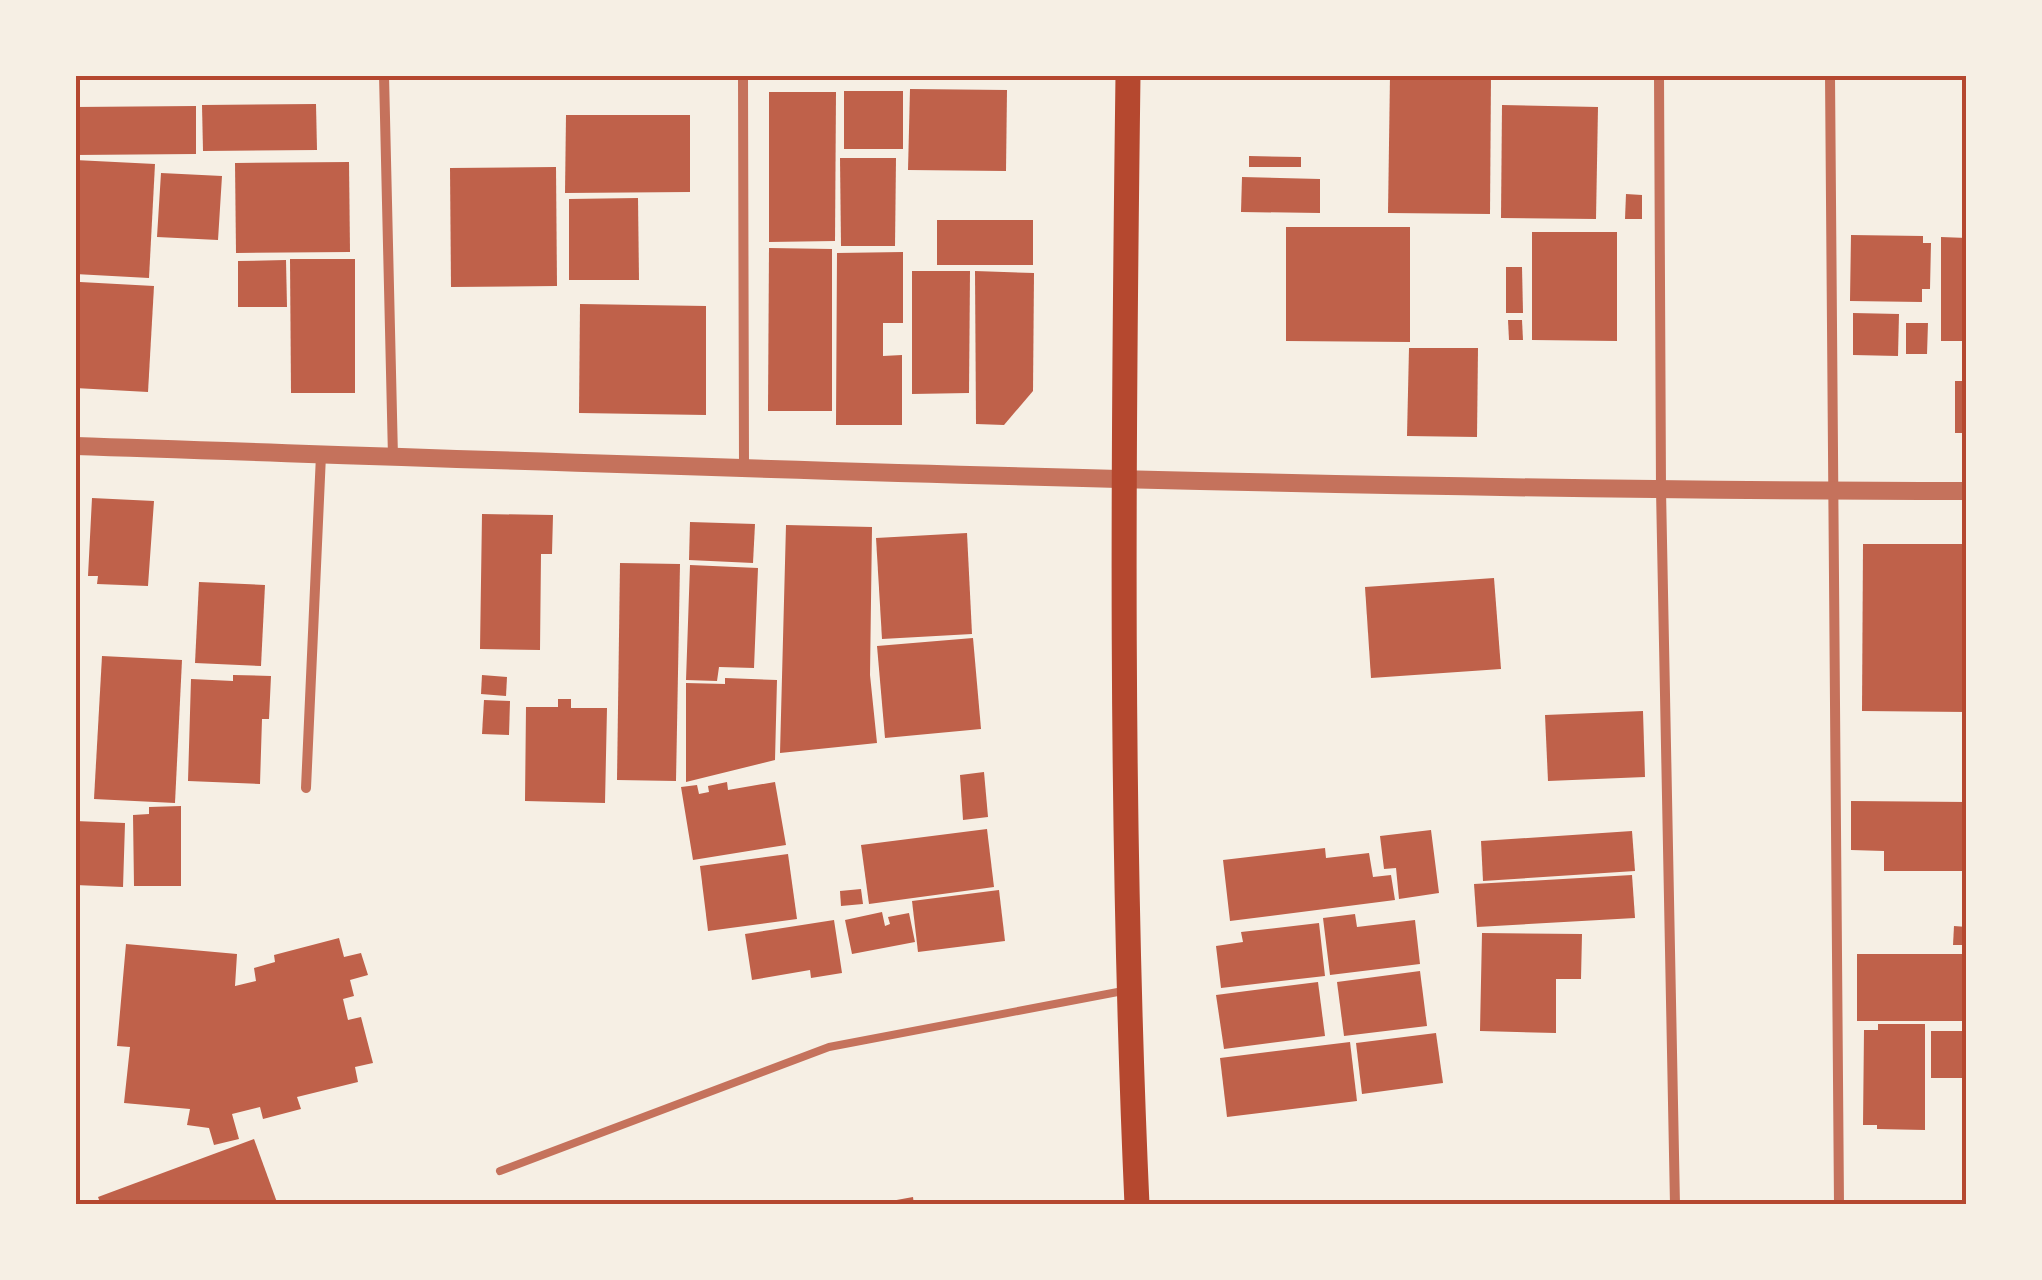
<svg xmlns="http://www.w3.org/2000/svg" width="2042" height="1280" font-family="'Roboto Condensed',sans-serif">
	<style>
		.building { fill: #bf614a }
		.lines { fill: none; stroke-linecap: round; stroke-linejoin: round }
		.service { stroke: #c5725c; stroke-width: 8 }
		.minor { stroke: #c5725c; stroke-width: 10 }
		.tertiary { stroke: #c5725c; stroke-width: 18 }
		.primary { stroke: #b5482f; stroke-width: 25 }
		.neatline { fill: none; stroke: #b5482f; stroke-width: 4 }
	</style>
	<rect width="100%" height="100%" fill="#f6efe4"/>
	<!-- building -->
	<g class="building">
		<polygon points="1390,75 1491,75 1490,214 1388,213"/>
		<polygon points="910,89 1007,90 1006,171 908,170"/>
		<rect x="844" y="91" width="59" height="58"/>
		<polygon points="769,92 836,92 835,241 769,242"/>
		<polygon points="316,104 317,150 203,151 202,105"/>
		<polygon points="1502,105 1598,107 1596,219 1501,218"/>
		<polygon points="196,106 196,154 75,155 75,107"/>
		<polygon points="566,115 690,115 690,192 565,193"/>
		<polygon points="1249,156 1301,157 1301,167 1249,167"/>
		<polygon points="840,158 896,158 895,246 841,246"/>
		<polygon points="75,160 155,164 149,278 75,274"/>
		<polygon points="349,162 350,252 236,253 235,163"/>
		<polygon points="556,167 557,286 451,287 450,168"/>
		<polygon points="161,173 222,176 218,240 157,237"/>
		<polygon points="1242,177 1320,179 1320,213 1241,212"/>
		<polygon points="1626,194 1642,195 1642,219 1625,219"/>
		<polygon points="638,198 639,280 569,280 569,199"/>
		<rect x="937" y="220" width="96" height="45"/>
		<polygon points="1286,227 1410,227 1410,342 1286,341"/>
		<polygon points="1532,232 1617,232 1617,341 1532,340"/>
		<polygon points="1851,235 1923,236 1923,243 1931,243 1930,289 1922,289 1922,302 1850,301"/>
		<polygon points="1941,237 1967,238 1967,341 1941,341"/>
		<polygon points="769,248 832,249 832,411 768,411"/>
		<polygon points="903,252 903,323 883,323 883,356 902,355 902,425 836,425 837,253"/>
		<polygon points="290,259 355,259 355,393 291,393"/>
		<polygon points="286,260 287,307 238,307 238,261"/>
		<polygon points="1506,267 1522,267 1523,313 1506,313"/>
		<polygon points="912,271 970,271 969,393 912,394"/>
		<polygon points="975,271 1034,273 1033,391 1004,425 976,424"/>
		<polygon points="80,282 154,286 148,392 75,388"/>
		<polygon points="580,304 706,306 706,415 579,413"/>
		<polygon points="1853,313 1899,314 1898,356 1853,355"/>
		<polygon points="1508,320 1522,320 1523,340 1509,340"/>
		<polygon points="1906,323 1928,323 1927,354 1906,354"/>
		<polygon points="1409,348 1478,348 1477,437 1407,436"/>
		<rect x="1955" y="381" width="12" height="52"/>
		<polygon points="92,498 154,501 148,586 97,584 98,576 88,576"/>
		<polygon points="482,514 553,515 552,554 541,554 540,650 480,649"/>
		<polygon points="690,522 755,524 753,563 689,560"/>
		<polygon points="786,525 872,527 870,675 877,743 780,753"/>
		<polygon points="967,533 972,634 882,639 876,538"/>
		<polygon points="1863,544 1967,544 1967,712 1862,711"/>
		<polygon points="620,563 680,564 676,781 617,780"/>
		<polygon points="690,565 758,568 754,668 719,667 717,681 686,680"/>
		<polygon points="1494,578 1501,669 1371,678 1365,587"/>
		<polygon points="199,582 265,585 261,666 195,663"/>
		<polygon points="973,638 981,729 885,738 877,646"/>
		<polygon points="102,656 182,660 175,803 94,799"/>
		<polygon points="233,675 271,676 269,719 262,719 260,784 188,781 191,679 233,681"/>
		<polygon points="482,675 507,677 506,696 481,694"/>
		<polygon points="725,678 777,680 775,760 686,782 686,683 725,684"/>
		<polygon points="558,699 571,699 571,708 607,708 605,803 525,801 526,707 558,707"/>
		<polygon points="484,700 510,701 509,735 482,734"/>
		<polygon points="1643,711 1645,777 1548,781 1545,715"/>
		<polygon points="984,772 988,817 963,820 960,775"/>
		<polygon points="727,782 728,790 775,782 786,845 693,860 681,787 697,785 699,794 709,792 708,786"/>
		<polygon points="1851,801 1967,802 1967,871 1884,871 1884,851 1851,850"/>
		<polygon points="181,806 181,886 134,886 133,815 149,814 149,807"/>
		<polygon points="75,821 125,823 123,887 75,885"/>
		<polygon points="987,829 994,887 869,904 861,845"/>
		<polygon points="1431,830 1439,893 1399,899 1396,868 1384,869 1380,836"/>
		<polygon points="1632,831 1635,871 1483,881 1481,841"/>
		<polygon points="1325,848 1326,858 1369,853 1373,877 1391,875 1395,900 1230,921 1223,860"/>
		<polygon points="788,854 797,919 708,931 700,866"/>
		<polygon points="1632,875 1635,918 1477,927 1474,884"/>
		<polygon points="861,889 863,904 841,906 840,891"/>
		<polygon points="999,890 1005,941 918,952 912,901"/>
		<polygon points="882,912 885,926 890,924 888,917 909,913 915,942 852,954 845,920"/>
		<polygon points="1355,914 1357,927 1415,920 1420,964 1330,975 1323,918"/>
		<polygon points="834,920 842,973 811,978 810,970 752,980 745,934"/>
		<polygon points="1319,923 1325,976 1221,988 1216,946 1243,942 1241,932"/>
		<polygon points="1954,926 1967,927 1967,945 1953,945"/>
		<polygon points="1482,933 1582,934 1581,979 1556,979 1556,1033 1480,1031"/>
		<polygon points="339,938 344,957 361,953 368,975 350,980 354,996 343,999 348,1020 361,1017 373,1063 355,1067 358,1082 297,1097 301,1109 263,1119 260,1107 232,1114 239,1139 214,1145 209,1128 187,1125 190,1109 124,1103 130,1047 117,1046 126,944 237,954 235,986 256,981 254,968 275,962 274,955"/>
		<rect x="1857" y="954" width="110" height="67"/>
		<polygon points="1420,971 1427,1026 1344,1036 1337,982"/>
		<polygon points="1318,982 1325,1036 1224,1049 1216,995"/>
		<polygon points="1878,1024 1925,1024 1925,1130 1877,1129 1877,1125 1863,1125 1864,1030 1878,1030"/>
		<rect x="1931" y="1031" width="36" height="47"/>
		<polygon points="1436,1033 1443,1083 1362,1094 1356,1043"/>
		<polygon points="1350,1042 1357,1101 1227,1117 1220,1058"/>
		<polygon points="254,1139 278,1205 101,1205 98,1197"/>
		<polygon points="913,1197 914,1205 880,1205 880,1203"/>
	</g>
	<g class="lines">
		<!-- service -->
		<polyline class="service" points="500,1171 829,1047 1123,991"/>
		<!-- minor -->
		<g class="minor">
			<polyline points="384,75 393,457"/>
			<polyline points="743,75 744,467"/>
			<polyline points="1659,75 1661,490 1675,1205"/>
			<polyline points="1830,75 1839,1205"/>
			<polyline points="306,788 321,455"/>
		</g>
		<!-- tertiary -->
		<path class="tertiary" d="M 75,446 C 706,467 1336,491 1967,491"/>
		<!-- primary -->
		<path class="primary" d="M 1128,75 C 1123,452 1120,828 1137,1205"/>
	</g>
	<!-- border -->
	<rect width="2042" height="1280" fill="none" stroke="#f6efe4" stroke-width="155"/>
	<rect x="78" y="78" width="1886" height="1124" class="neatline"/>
</svg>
